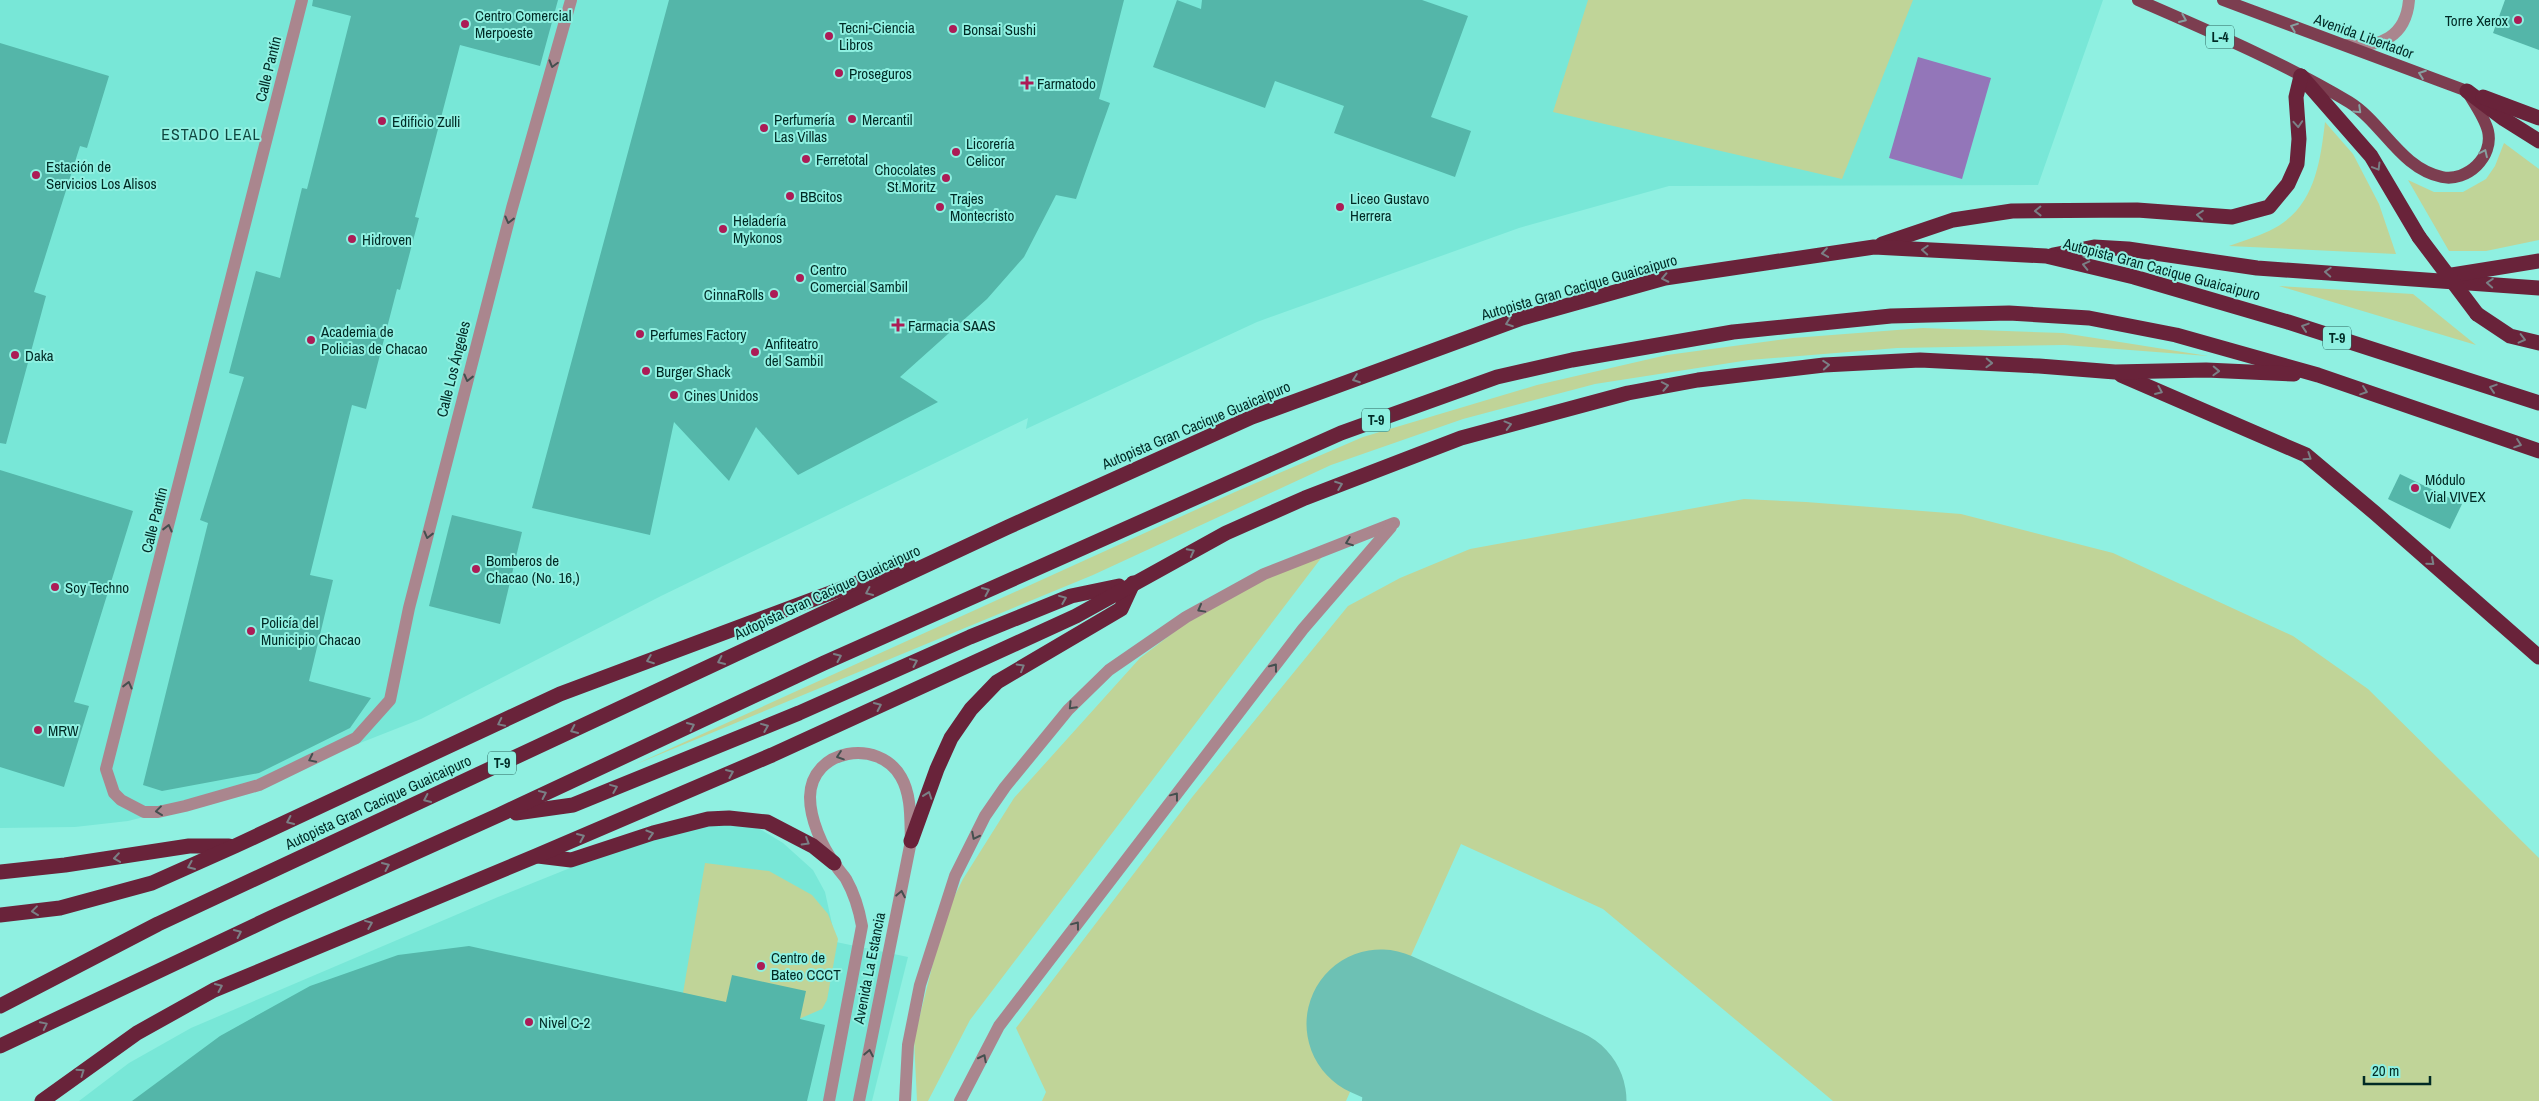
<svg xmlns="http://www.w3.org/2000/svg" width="2539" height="1101" font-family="'Archivo Narrow',sans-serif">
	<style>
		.built { fill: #78e7d7 }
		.green { fill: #c0d498 }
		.water { fill: #9376b9 }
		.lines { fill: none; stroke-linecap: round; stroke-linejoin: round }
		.taxiway { stroke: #6dc1b4; stroke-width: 60 }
		.runway { stroke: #6dc1b4; stroke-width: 149 }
		.building { fill: #54b6a9 }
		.minor { stroke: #aa868e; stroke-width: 12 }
		.primary { stroke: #7c3e50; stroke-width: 12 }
		.motorway { stroke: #69233a; stroke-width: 15 }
		.motorway-bridge { stroke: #69233a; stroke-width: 15 }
		.oneway { stroke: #86a0a0 }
		.oneway2 { stroke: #444f4f }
		.oneway3 { stroke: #7a7f85 }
		.poi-dot { fill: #ac1c56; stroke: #8ff0e1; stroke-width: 2 }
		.labels { text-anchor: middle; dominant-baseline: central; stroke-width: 4; stroke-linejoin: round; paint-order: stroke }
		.shield { fill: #8ff0e1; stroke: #2b655d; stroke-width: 1 }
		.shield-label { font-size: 14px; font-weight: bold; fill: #002a25 }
		.poi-label { font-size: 15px; fill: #002a25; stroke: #8ff0e1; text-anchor: start }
		.street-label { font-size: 15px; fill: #002a25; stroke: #8ff0e1 }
		.neighbourhood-label { font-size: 16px; letter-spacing: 1px; fill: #104740; stroke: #8ff0e1 }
	</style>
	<rect width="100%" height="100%" fill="#8ff0e1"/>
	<!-- built -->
	<g class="built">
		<polygon points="0,0 2103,0 2038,185 1669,186 1519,228 1257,322 1026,429 1028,418 661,596 421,719 266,780 196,804 128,821 75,827 0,828"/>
		<polygon points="706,823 736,823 760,829 783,843 813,870 825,892 836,942 908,957 872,1101 79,1101 129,1063 191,1028 498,897 637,841"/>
	</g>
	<!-- green -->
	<g class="green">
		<polygon points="1588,0 1913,0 1842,179 1553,112"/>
		<path d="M 2325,122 L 2353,154 L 2379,204 L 2396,254 L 2229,246 C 2242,241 2256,237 2269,231 C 2314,210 2320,165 2325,122 Z"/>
		<polygon points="2504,143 2539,169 2539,240 2486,251 2449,251 2408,180 2434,192 2463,192 2486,179 2495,166"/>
		<polygon points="2279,286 2413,294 2476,345"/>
		<polygon points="1923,328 2063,333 2208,356 2065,345 1897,348 1749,360 1595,384 1463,419 1331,465 1093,575 634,765 1235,492 1363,437 1537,385 1667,355 1793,338"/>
		<polygon points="1744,499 1806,502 1961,514 2113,553 2293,636 2368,689 2539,858 2539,1101 1833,1101 1603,909 1461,844 1346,1101 1042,1101 1046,1092 1016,1028 1193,796 1348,606 1400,578 1470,549"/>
		<polygon points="1328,549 970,1020 928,1101 917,1101 914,1039 945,915 963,879 1014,798 1140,658 1182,626 1243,590"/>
		<polygon points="705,863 769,871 812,895 828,914 838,939 827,1000 822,1009 799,1019 683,993"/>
	</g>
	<!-- water -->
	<polygon class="water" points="1918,57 1991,78 1962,179 1889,158"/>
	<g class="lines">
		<!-- taxiway -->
		<polyline class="taxiway" points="1392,1101 1418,1041"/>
		<!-- runway -->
		<polyline class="runway" points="1381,1024 1552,1101"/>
	</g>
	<!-- building -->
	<g class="building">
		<polygon points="313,0 558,0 540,66 460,45 415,217 419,218 400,290 397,289 366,409 352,405 310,575 333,580 309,681 371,698 350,728 259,773 162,791 143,785 208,523 200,520 244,377 229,373 256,271 280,278 302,188 307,189 351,16 312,6"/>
		<polygon points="669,0 1124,0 1099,99 1110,103 1076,199 1056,195 1024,257 987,299 900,377 938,402 798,475 756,427 729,481 674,422 650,535 532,508"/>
		<polygon points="1177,0 1201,9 1202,0 1422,0 1468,16 1431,117 1471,131 1455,177 1334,133 1344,106 1275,81 1265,108 1153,67"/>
		<polygon points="2505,0 2539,0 2539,50 2493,33"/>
		<polygon points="0,43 109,76 87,148 80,146 34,292 46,296 6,444 0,443"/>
		<polygon points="0,470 133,511 74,702 89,706 64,787 0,767"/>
		<polygon points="2400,474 2462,504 2450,529 2388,499"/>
		<polygon points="452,515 522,532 500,624 429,606"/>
		<polygon points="469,946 726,1002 732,975 806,991 800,1019 825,1025 807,1101 132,1101 220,1036 310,986 398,955"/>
	</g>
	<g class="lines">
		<!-- minor -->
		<g class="minor">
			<polyline points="302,0 106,769 114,793 121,800 144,812 158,812 185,806 259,785 356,738 390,700 409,608 512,208 571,0"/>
			<path d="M 2346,45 C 2380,48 2406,37 2409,0"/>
			<path d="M 829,1101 L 862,926 C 859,909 855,895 846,879 C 843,874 838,870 835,864 C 822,847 810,819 810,797 C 811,748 879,738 901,777 C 912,796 910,821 911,841 L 859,1101"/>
			<polyline points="905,1101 908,1045 920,985 955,876 985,816 1005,787 1068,710 1109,670 1186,617 1264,574 1394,523"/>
			<polyline points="960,1101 999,1026 1303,629 1391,527"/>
		</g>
		<!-- primary -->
		<path class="primary" d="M 2138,0 C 2209,31 2282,62 2349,102 C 2383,123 2400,168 2442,177 C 2467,182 2494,157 2488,131 C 2485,118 2474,103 2467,91 L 2223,0"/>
		<!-- motorway -->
		<g class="motorway">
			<polyline points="2301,76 2371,156 2419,237"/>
			<polyline points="2467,91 2504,119 2539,141"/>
			<polyline points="2483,97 2539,118"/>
			<polyline points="1882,244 1953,220 2012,211 2137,210 2232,217 2269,207 2288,184 2297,164 2299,139 2296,97 2301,76"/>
			<polyline points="2053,255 2094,247 2128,249 2257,268 2539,288"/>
			<polyline points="2452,275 2539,261"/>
			<polyline points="2477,314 2510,336 2539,343"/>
			<polyline points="2121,375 2306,455 2375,513 2539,657"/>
			<polyline points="516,813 573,805 799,713 970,637 1071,596 1119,586"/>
			<polyline points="911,841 937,769 951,738 971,709 997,682 1121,609 1133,583"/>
			<polyline points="538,856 571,860 653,833 708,819 729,818 767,822 813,846 834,863"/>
			<polyline points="0,872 65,865 189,846 229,846"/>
			<polyline points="0,915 60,908 152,883 235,846 560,694 908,564"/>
			<polyline points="0,1006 158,924 1008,527 1252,417 1522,318 1665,278 1874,247 2046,256 2134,277 2288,322 2539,403"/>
			<polyline points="0,1046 277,915 499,815 824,663 1341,433 1497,377 1572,360 1733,332 1891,316 2009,313 2089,318 2176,335 2318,375 2539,451"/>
			<polyline points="42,1101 137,1033 214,990 536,856 772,755 1076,616 1226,533 1305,498 1461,438 1628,393 1698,380 1824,365 1920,360 2039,366 2115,372 2206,370 2294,374"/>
		</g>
		<!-- motorway-bridge -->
		<polyline class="motorway-bridge" points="2419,237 2477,314"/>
	</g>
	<!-- one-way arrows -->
	<defs><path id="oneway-chevron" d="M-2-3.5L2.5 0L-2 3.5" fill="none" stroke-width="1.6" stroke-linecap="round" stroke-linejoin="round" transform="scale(1.25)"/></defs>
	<g class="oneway">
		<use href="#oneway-chevron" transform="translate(2183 19) rotate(23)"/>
		<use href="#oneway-chevron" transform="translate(2294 27) rotate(-159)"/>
		<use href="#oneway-chevron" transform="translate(2422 74) rotate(-160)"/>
		<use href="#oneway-chevron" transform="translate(2358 110) rotate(44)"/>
		<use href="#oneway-chevron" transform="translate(2484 153) rotate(-65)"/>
	</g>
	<g class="oneway2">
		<use href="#oneway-chevron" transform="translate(553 64) rotate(106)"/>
		<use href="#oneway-chevron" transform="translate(509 220) rotate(104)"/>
		<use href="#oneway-chevron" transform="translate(468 378) rotate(104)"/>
		<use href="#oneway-chevron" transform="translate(168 528) rotate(-76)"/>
		<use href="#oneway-chevron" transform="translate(428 535) rotate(104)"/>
		<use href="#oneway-chevron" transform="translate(1349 542) rotate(159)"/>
		<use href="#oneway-chevron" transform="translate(1201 609) rotate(151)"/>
		<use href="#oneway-chevron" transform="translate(1274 667) rotate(-53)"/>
		<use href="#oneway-chevron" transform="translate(128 685) rotate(-76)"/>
		<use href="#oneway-chevron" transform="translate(1072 706) rotate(134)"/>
		<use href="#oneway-chevron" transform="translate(840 756) rotate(161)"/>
		<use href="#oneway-chevron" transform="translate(312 759) rotate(154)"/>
		<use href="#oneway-chevron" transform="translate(1175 796) rotate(-53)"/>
		<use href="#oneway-chevron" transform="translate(159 811) rotate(173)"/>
		<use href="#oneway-chevron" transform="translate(975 836) rotate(117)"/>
		<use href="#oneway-chevron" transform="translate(901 894) rotate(-79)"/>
		<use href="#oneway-chevron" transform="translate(1076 925) rotate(-53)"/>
		<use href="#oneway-chevron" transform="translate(869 1053) rotate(-79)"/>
		<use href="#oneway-chevron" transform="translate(983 1058) rotate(-63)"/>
	</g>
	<g class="oneway3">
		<use href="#oneway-chevron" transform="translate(2298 124) rotate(86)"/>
		<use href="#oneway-chevron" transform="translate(2377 167) rotate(59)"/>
		<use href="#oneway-chevron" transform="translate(2038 211) rotate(179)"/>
		<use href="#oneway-chevron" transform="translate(2200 215) rotate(-175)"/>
		<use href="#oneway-chevron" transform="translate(1925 250) rotate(-177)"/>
		<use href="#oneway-chevron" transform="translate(1825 253) rotate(172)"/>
		<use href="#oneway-chevron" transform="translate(2086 265) rotate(-167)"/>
		<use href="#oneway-chevron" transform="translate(2328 272) rotate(-177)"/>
		<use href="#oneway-chevron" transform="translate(1665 278) rotate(168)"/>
		<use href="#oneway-chevron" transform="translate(2490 283) rotate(-176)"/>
		<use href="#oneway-chevron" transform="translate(1509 323) rotate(160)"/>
		<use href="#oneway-chevron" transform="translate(2305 327) rotate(-162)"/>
		<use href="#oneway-chevron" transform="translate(2522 339) rotate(14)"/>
		<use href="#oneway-chevron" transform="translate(1989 363) rotate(2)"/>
		<use href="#oneway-chevron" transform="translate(1826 365) rotate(-4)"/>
		<use href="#oneway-chevron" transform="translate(2216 371) rotate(2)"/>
		<use href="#oneway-chevron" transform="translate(1356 379) rotate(160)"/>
		<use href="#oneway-chevron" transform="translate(1665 386) rotate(-11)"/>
		<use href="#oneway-chevron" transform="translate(2493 388) rotate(-162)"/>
		<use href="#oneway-chevron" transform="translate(2159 391) rotate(23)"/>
		<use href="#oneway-chevron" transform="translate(2364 391) rotate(19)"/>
		<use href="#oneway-chevron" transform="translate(1508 425) rotate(-15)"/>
		<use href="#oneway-chevron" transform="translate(2518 444) rotate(19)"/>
		<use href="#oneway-chevron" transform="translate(2308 457) rotate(34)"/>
		<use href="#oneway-chevron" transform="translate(1339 485) rotate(-21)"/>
		<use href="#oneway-chevron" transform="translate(1191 552) rotate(-28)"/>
		<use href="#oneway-chevron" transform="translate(2431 562) rotate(41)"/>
		<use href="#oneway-chevron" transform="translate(986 591) rotate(-24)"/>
		<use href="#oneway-chevron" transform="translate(869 592) rotate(155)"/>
		<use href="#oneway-chevron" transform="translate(1063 599) rotate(-22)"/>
		<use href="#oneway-chevron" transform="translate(838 657) rotate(-24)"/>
		<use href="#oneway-chevron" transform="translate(650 660) rotate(159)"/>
		<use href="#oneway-chevron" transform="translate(721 661) rotate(155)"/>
		<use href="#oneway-chevron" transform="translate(914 662) rotate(-24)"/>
		<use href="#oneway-chevron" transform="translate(1021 667) rotate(-30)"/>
		<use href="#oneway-chevron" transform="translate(878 706) rotate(-25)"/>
		<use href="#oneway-chevron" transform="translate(501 723) rotate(154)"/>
		<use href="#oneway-chevron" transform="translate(691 726) rotate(-25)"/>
		<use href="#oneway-chevron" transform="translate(765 727) rotate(-22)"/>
		<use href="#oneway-chevron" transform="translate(574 730) rotate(155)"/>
		<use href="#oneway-chevron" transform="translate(730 773) rotate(-23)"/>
		<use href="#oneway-chevron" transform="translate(614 788) rotate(-22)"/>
		<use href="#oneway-chevron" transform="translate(543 794) rotate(-25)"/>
		<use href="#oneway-chevron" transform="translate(928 795) rotate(-71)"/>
		<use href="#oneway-chevron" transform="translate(427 799) rotate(155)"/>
		<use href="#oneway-chevron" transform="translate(290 821) rotate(155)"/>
		<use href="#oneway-chevron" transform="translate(650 834) rotate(-17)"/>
		<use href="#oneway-chevron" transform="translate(581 837) rotate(-23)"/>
		<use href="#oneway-chevron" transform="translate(806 842) rotate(31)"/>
		<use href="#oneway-chevron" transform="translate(117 858) rotate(172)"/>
		<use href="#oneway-chevron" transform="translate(191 866) rotate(157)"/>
		<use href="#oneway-chevron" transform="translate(386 866) rotate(-24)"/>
		<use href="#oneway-chevron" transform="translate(35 911) rotate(173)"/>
		<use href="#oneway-chevron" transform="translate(369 924) rotate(-22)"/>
		<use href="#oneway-chevron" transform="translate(238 933) rotate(-25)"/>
		<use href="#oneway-chevron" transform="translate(219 987) rotate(-24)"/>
		<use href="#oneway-chevron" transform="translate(44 1025) rotate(-26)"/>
		<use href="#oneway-chevron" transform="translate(81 1072) rotate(-35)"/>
	</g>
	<!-- markers -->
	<g class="poi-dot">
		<circle cx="2518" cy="20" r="5"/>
		<circle cx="465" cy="24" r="5"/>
		<circle cx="953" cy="29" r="5"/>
		<circle cx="829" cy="36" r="5"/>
		<circle cx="839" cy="73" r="5"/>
		<path d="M1024.5 75.5h5v5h5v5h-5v5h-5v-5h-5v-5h5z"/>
		<circle cx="852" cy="119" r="5"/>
		<circle cx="382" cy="121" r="5"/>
		<circle cx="764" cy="128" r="5"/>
		<circle cx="956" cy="152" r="5"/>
		<circle cx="806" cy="159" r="5"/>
		<circle cx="36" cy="175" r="5"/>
		<circle cx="946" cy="178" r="5"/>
		<circle cx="790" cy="196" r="5"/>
		<circle cx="940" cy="207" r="5"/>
		<circle cx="1340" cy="207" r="5"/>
		<circle cx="723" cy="229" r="5"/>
		<circle cx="352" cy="239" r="5"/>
		<circle cx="800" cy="278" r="5"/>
		<circle cx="774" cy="294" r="5"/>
		<path d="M895.5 317.5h5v5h5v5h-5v5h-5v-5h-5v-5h5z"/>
		<circle cx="640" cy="334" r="5"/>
		<circle cx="311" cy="340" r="5"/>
		<circle cx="755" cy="352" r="5"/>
		<circle cx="15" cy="355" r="5"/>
		<circle cx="646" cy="371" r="5"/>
		<circle cx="674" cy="395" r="5"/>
		<circle cx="2415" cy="488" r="5"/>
		<circle cx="476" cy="569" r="5"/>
		<circle cx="55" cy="587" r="5"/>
		<circle cx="251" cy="631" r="5"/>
		<circle cx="38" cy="730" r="5"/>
		<circle cx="761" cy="966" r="5"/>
		<circle cx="529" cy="1022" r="5"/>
	</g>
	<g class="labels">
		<!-- shield labels -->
		<g class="shield">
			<rect x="2206" y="25.5" width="28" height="23" rx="4"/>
			<rect x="2323" y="326.5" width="28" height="23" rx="4"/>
			<rect x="1362" y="408.5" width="28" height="23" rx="4"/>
			<rect x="488" y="751.5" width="28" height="23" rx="4"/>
		</g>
		<g class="shield-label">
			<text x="2220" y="37">L-4</text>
			<text x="2337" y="338">T-9</text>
			<text x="1376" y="420">T-9</text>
			<text x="502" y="763">T-9</text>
		</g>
		<!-- poi labels -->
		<g class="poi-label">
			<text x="475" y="15">Centro Comercial<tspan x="475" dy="17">Merpoeste</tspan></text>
			<text x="2508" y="20" text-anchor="end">Torre Xerox</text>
			<text x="839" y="27">Tecni-Ciencia<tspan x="839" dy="17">Libros</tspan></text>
			<text x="963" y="29">Bonsai Sushi</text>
			<text x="849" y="73">Proseguros</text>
			<text x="1037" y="83">Farmatodo</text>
			<text x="774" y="119">Perfumería<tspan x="774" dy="17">Las Villas</tspan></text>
			<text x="862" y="119">Mercantil</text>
			<text x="392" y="121">Edificio Zulli</text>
			<text x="966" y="143">Licorería<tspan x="966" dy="17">Celicor</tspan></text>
			<text x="816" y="159">Ferretotal</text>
			<text x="46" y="166">Estación de<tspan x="46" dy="17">Servicios Los Alisos</tspan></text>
			<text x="936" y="169" text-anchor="end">Chocolates<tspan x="936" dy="17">St.Moritz</tspan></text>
			<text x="800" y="196">BBcitos</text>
			<text x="950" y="198">Trajes<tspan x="950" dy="17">Montecristo</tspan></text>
			<text x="1350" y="198">Liceo Gustavo<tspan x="1350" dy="17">Herrera</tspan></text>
			<text x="733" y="220">Heladería<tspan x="733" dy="17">Mykonos</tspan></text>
			<text x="362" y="239">Hidroven</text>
			<text x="810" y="269">Centro<tspan x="810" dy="17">Comercial Sambil</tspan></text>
			<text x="764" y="294" text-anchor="end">CinnaRolls</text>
			<text x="908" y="325">Farmacia SAAS</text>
			<text x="321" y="331">Academia de<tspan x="321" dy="17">Policias de Chacao</tspan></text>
			<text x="650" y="334">Perfumes Factory</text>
			<text x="765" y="343">Anfiteatro<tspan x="765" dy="17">del Sambil</tspan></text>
			<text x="25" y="355">Daka</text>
			<text x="656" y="371">Burger Shack</text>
			<text x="684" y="395">Cines Unidos</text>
			<text x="2425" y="479">Módulo<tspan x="2425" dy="17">Vial VIVEX</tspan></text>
			<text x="486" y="560">Bomberos de<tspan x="486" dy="17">Chacao (No. 16,)</tspan></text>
			<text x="65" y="587">Soy Techno</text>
			<text x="261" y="622">Policía del<tspan x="261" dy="17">Municipio Chacao</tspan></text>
			<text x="48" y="730">MRW</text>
			<text x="771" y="957">Centro de<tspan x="771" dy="17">Bateo CCCT</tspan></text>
			<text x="539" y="1022">Nivel C-2</text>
		</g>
		<!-- street labels -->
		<g class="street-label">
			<text transform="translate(2364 36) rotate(20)">Avenida Libertador</text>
			<text transform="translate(268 69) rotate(-76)">Calle Pantín</text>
			<text transform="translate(2162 269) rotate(15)">Autopista Gran Cacique Guaicaipuro</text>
			<text transform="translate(1579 287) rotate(-16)">Autopista Gran Cacique Guaicaipuro</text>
			<text transform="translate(453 369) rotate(-76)">Calle Los Ángeles</text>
			<text transform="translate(1196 425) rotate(-23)">Autopista Gran Cacique Guaicaipuro</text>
			<text transform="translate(154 520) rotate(-76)">Calle Pantín</text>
			<text transform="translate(827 592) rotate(-25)">Autopista Gran Cacique Guaicaipuro</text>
			<text transform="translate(378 802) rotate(-25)">Autopista Gran Cacique Guaicaipuro</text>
			<text transform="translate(869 968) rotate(-79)">Avenida La Estancia</text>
		</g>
		<!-- neighbourhood labels -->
		<g class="neighbourhood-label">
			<text x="211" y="134">ESTADO LEAL</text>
		</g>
	</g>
	<!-- scale -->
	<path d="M2364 1076v8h66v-8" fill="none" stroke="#002a25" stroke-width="2.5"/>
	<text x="2372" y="1076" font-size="15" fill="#002a25" stroke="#8ff0e1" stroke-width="4" paint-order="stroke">20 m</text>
</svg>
